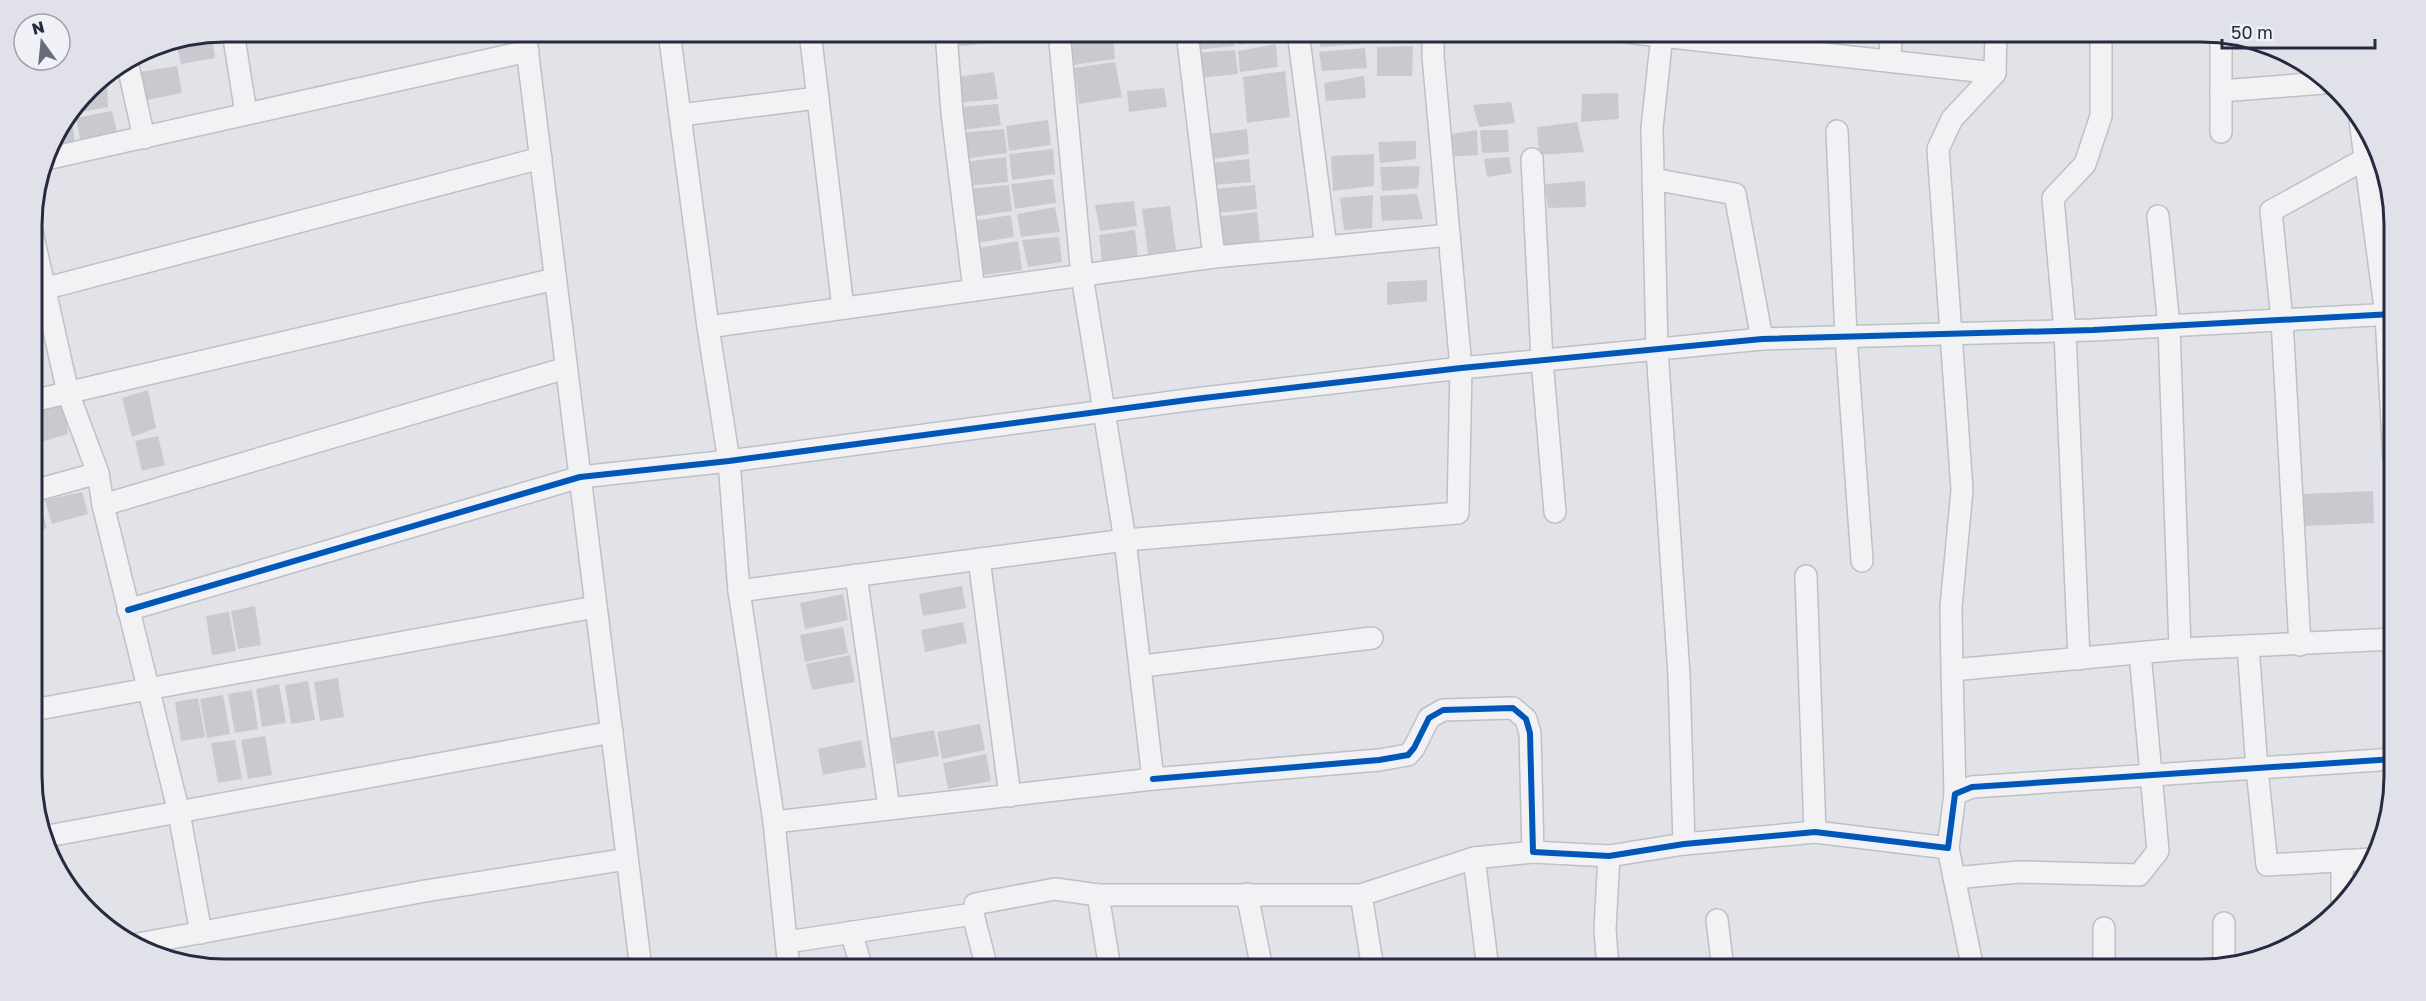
<svg xmlns="http://www.w3.org/2000/svg" width="2426" height="1001" font-family="'Golos Text',sans-serif">
	<style>
		.building { fill: #c9cad0 }
		.lines { fill: none; stroke-linecap: round; stroke-linejoin: round }
		.minor-casing { stroke: #bfc0c6; stroke-width: 24 }
		.minor { stroke: #f2f2f4; stroke-width: 21 }
		.cycleway-casing { stroke: #f0f1f7; stroke-width: 10 }
		.cycleway { stroke: #0057b8; stroke-width: 6 }
		.rim { fill: none; stroke: #272a42; stroke-width: 3 }
	</style>
	<rect width="100%" height="100%" fill="#e2e3e8"/>
	<!-- building -->
	<g class="building">
		<polygon points="951,32 989,32 991,43 953,47"/>
		<polygon points="994,32 1037,32 1038,36 996,43"/>
		<polygon points="1113,32 1115,59 1073,65 1069,39"/>
		<polygon points="1193,32 1232,32 1234,46 1195,50"/>
		<polygon points="1237,32 1276,32 1276,36 1239,45"/>
		<polygon points="1320,32 1360,32 1360,44 1320,47"/>
		<polygon points="1371,32 1420,32 1420,36 1371,37"/>
		<polygon points="212,34 215,58 181,64 176,41"/>
		<polygon points="1276,44 1278,67 1240,72 1238,51"/>
		<polygon points="1413,46 1412,76 1377,76 1377,47"/>
		<polygon points="1365,48 1367,68 1322,71 1319,52"/>
		<polygon points="1235,50 1238,74 1199,78 1195,53"/>
		<polygon points="1115,62 1122,97 1079,104 1074,68"/>
		<polygon points="177,66 182,93 147,100 140,72"/>
		<polygon points="1285,71 1290,117 1247,123 1243,77"/>
		<polygon points="994,72 998,99 957,103 955,77"/>
		<polygon points="1364,76 1366,98 1326,101 1324,83"/>
		<polygon points="107,83 108,107 71,114 93,86"/>
		<polygon points="1164,88 1167,107 1129,112 1127,91"/>
		<polygon points="1618,93 1619,119 1581,122 1582,94"/>
		<polygon points="1511,102 1515,123 1479,127 1473,105"/>
		<polygon points="998,104 1001,125 962,130 959,107"/>
		<polygon points="112,111 118,136 81,143 76,118"/>
		<polygon points="67,119 69,119 74,131 74,143 50,147 52,139"/>
		<polygon points="1048,120 1051,145 1009,151 1006,126"/>
		<polygon points="1577,122 1584,152 1539,155 1537,127"/>
		<polygon points="1004,129 1007,153 963,159 960,133"/>
		<polygon points="1247,129 1249,154 1211,159 1208,134"/>
		<polygon points="1477,130 1478,155 1448,157 1445,135"/>
		<polygon points="1480,130 1508,130 1509,152 1482,153"/>
		<polygon points="1416,141 1416,159 1380,163 1378,142"/>
		<polygon points="1053,149 1055,174 1012,180 1009,154"/>
		<polygon points="1374,154 1374,186 1333,191 1331,156"/>
		<polygon points="1006,157 1008,182 967,186 964,162"/>
		<polygon points="1509,157 1512,173 1487,177 1484,159"/>
		<polygon points="1249,159 1251,182 1212,185 1211,163"/>
		<polygon points="1420,166 1418,188 1382,191 1380,167"/>
		<polygon points="1053,179 1056,203 1015,209 1011,184"/>
		<polygon points="1585,181 1586,207 1548,208 1545,184"/>
		<polygon points="1009,185 1012,211 971,217 967,189"/>
		<polygon points="1255,185 1257,209 1217,213 1215,189"/>
		<polygon points="1417,194 1423,219 1382,221 1380,196"/>
		<polygon points="1373,195 1372,228 1344,230 1340,198"/>
		<polygon points="1134,201 1137,226 1100,231 1095,205"/>
		<polygon points="1170,206 1176,250 1148,254 1142,209"/>
		<polygon points="1055,207 1060,232 1021,237 1017,214"/>
		<polygon points="1257,212 1260,241 1218,247 1215,217"/>
		<polygon points="1011,215 1014,237 976,243 973,221"/>
		<polygon points="1135,230 1138,257 1102,262 1099,235"/>
		<polygon points="1059,237 1062,262 1028,267 1022,240"/>
		<polygon points="1018,241 1022,270 982,275 978,248"/>
		<polygon points="1427,280 1427,301 1387,305 1387,282"/>
		<polygon points="148,390 156,428 132,437 122,398"/>
		<polygon points="65,404 68,434 41,442 36,412"/>
		<polygon points="158,436 165,465 142,471 135,441"/>
		<polygon points="2373,491 2374,523 2304,526 2303,494"/>
		<polygon points="82,492 88,514 52,524 45,500"/>
		<polygon points="39,502 47,528 33,533 33,503"/>
		<polygon points="962,586 966,608 923,616 919,594"/>
		<polygon points="843,594 848,620 805,629 800,603"/>
		<polygon points="255,606 261,645 238,649 231,611"/>
		<polygon points="229,612 236,651 212,655 206,616"/>
		<polygon points="963,622 967,643 925,652 921,630"/>
		<polygon points="843,627 848,653 805,662 800,635"/>
		<polygon points="850,655 855,682 812,690 806,664"/>
		<polygon points="338,678 344,717 320,721 314,682"/>
		<polygon points="308,681 315,720 291,724 285,685"/>
		<polygon points="279,684 286,723 262,727 256,689"/>
		<polygon points="252,690 258,729 235,733 228,694"/>
		<polygon points="223,695 230,734 207,738 200,699"/>
		<polygon points="198,698 205,737 181,741 175,702"/>
		<polygon points="980,724 985,750 942,759 937,732"/>
		<polygon points="934,730 939,756 896,764 891,738"/>
		<polygon points="265,736 272,775 248,779 241,740"/>
		<polygon points="33,738 40,772 33,773"/>
		<polygon points="235,740 242,779 218,783 211,743"/>
		<polygon points="861,740 866,767 823,775 818,749"/>
		<polygon points="986,754 991,781 948,789 943,763"/>
	</g>
	<g class="lines">
		<!-- minor casing -->
		<g class="minor-casing">
			<g id="minor">
				<polyline points="233,32 246,113"/>
				<polyline points="525,32 641,969"/>
				<polyline points="669,32 708,327 1214,257 1326,247 1298,32"/>
				<polyline points="810,32 843,308"/>
				<polyline points="946,32 952,113 974,290"/>
				<polyline points="1187,32 1214,257"/>
				<polyline points="1626,32 1995,73 1996,32"/>
				<polyline points="1662,35 1652,128 1657,349 1679,675 1684,844"/>
				<polyline points="2221,35 2221,132"/>
				<polyline points="127,61 144,138"/>
				<polyline points="1890,61 1891,32"/>
				<polyline points="2221,91 2323,83"/>
				<polyline points="680,115 817,98"/>
				<polyline points="2360,120 2386,315 2394,458"/>
				<polyline points="1837,131 1846,337 1862,561"/>
				<polyline points="46,159 528,51"/>
				<polyline points="1532,159 1542,360 1555,512"/>
				<polyline points="1653,179 1735,194 1762,339"/>
				<polyline points="2158,216 2169,326 2180,649"/>
				<polyline points="32,232 68,393 98,473"/>
				<polyline points="1326,247 1449,235"/>
				<polyline points="32,292 541,158"/>
				<polyline points="708,327 729,461 739,591 774,822 789,969"/>
				<polyline points="32,401 555,279"/>
				<polyline points="33,491 98,473 103,505 566,368"/>
				<polyline points="103,505 179,813 201,933"/>
				<polyline points="979,559 1010,796"/>
				<polyline points="856,575 889,808"/>
				<polyline points="1806,576 1815,832"/>
				<polyline points="739,591 1125,540 1458,513 1461,368 1433,56 1433,32"/>
				<polyline points="128,610 580,477 729,461 1195,399 1461,368 1762,339 2093,330 2393,314"/>
				<polyline points="2300,645 2282,320 2271,211 2365,159"/>
				<polyline points="2248,646 2257,769 2267,865 2372,859"/>
				<polyline points="2079,659 2065,331 2053,198 2085,164 2101,116 2101,32"/>
				<polyline points="1140,670 1143,666 1372,638"/>
				<polyline points="1952,670 1951,607 1962,490 1938,149 1952,119 1995,73"/>
				<polyline points="33,710 595,607"/>
				<polyline points="1153,779 1379,760 1408,755 1414,748 1429,718 1443,710 1513,708 1526,719 1530,733 1533,852 1609,856 1684,844 1815,832 1948,848 1955,794 1972,787 2394,759"/>
				<polyline points="1955,794 1952,670 2180,649 2394,639"/>
				<polyline points="774,822 1153,779 1125,540 1082,276 1059,32"/>
				<polyline points="48,836 612,732"/>
				<polyline points="1948,848 1973,969"/>
				<polyline points="2342,861 2342,899"/>
				<polyline points="1954,878 2019,872 2139,875 2158,851 2140,653"/>
				<polyline points="1247,894 1262,969"/>
				<polyline points="1098,895 1110,969"/>
				<polyline points="1361,895 1474,858"/>
				<polyline points="975,904 1055,889 1098,895 1361,895 1373,969"/>
				<polyline points="1717,920 1723,969"/>
				<polyline points="2224,923 2224,967"/>
				<polyline points="851,932 862,969"/>
				<polyline points="787,942 973,914 987,969"/>
				<polyline points="138,944 425,891 627,859"/>
				<polyline points="1488,969 1474,858 1533,852"/>
				<polyline points="1608,969 1605,929 1609,856"/>
				<polyline points="2104,969 2104,928"/>
			</g>
		</g>
		<!-- minor -->
		<use href="#minor" class="minor"/>
		<!-- cycleway casing -->
		<g class="cycleway-casing">
			<g id="cycleway">
				<polyline points="128,610 580,477 729,461 1195,399 1461,368 1762,339 2093,330 2393,314"/>
				<polyline points="1153,779 1379,760 1408,755 1414,748 1429,718 1443,710 1513,708 1526,719 1530,733 1533,852 1609,856 1684,844 1815,832 1948,848 1955,794 1972,787 2394,759"/>
			</g>
		</g>
		<!-- cycleway -->
		<use href="#cycleway" class="cycleway"/>
	</g>
	<!-- crop -->
	<path d="M0 0H2426V1001H0ZM225 42H2201A183 183 0 0 1 2384 225V776A183 183 0 0 1 2201 959H225A183 183 0 0 1 42 776V225A183 183 0 0 1 225 42Z" fill="#e0e1e9" fill-rule="evenodd"/>
	<path class="rim" d="M225 42H2201A183 183 0 0 1 2384 225V776A183 183 0 0 1 2201 959H225A183 183 0 0 1 42 776V225A183 183 0 0 1 225 42Z"/>
	<!-- north arrow -->
	<g transform="translate(42 42) rotate(345)"><circle r="28" fill="#f0f1f7" stroke="#a0a1af" stroke-width="1.5"/>
	<path d="M0-4.5L10 22L0 15L-10 22Z" fill="#686b7c"/>
	<text y="-9" font-size="16" font-weight="bold" text-anchor="middle" fill="#272a42">N</text>
	</g>
	<!-- scale -->
	<path d="M2222 39v9h153v-9" fill="none" stroke="#272a42" stroke-width="3"/>
	<text x="2231" y="39" font-size="18" fill="#272a42" stroke="#f0f1f7" stroke-width="4.5" paint-order="stroke">50 m</text>
</svg>
